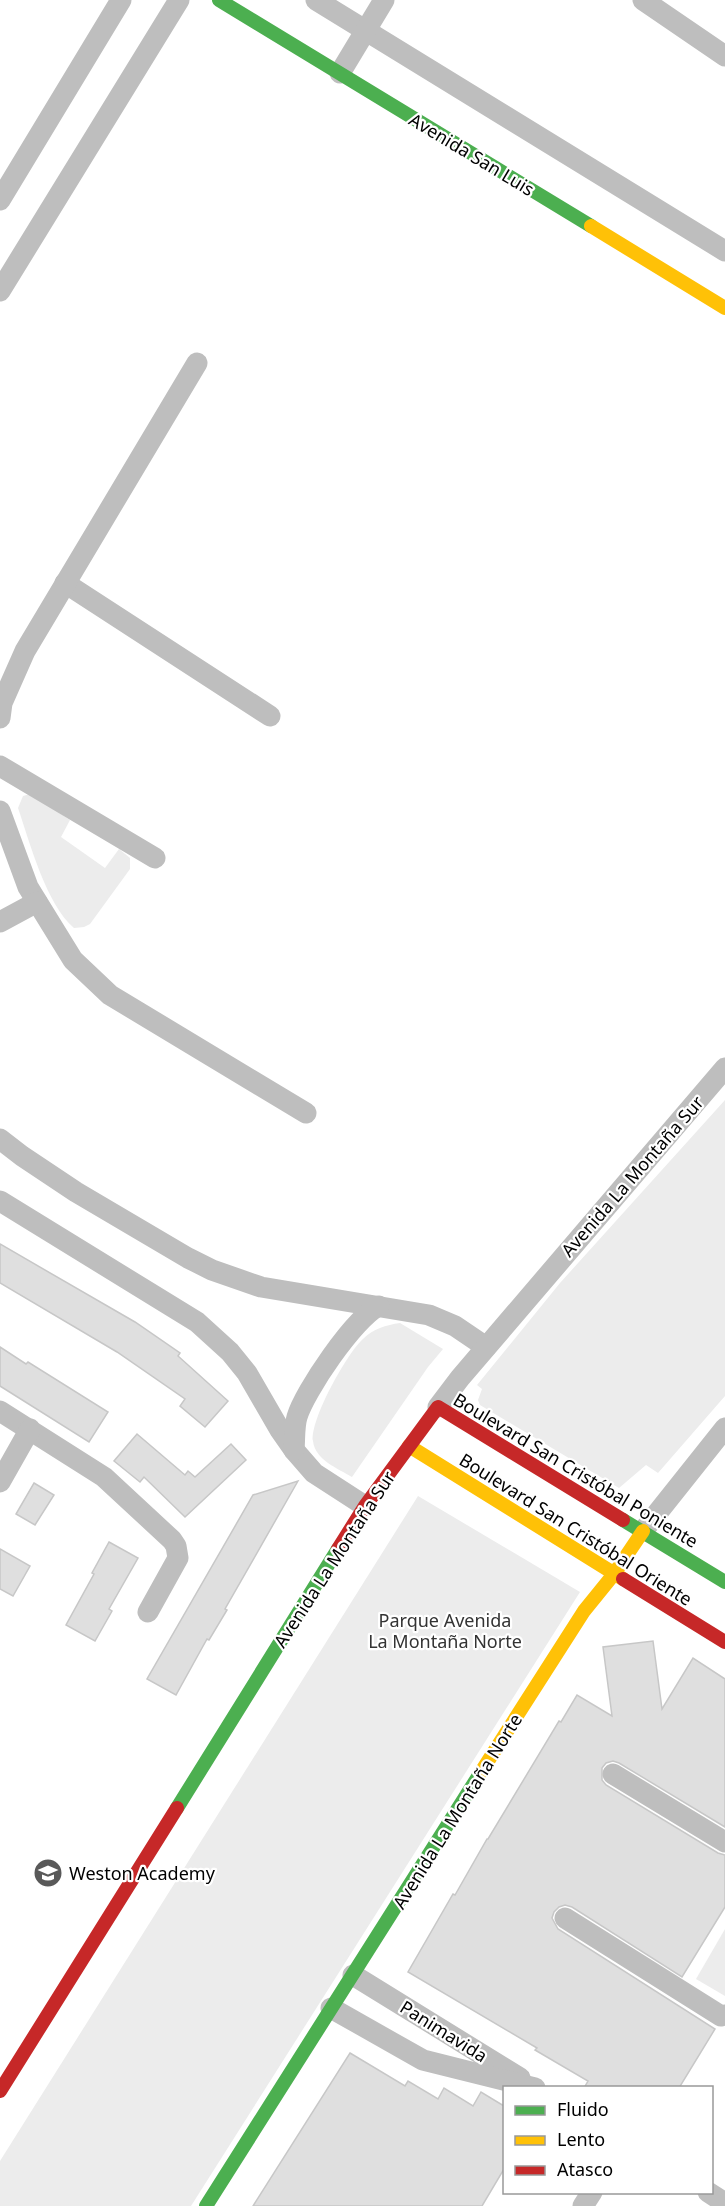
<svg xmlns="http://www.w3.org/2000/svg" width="725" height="2206" font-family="'Noto Sans',sans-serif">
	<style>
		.green { fill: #ececec }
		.building { fill: #dfdfdf; stroke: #c7c7c7; stroke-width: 1.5 }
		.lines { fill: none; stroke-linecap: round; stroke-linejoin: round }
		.street { stroke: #bebebe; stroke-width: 21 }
		.fast { stroke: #4caf50; stroke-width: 14 }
		.slow { stroke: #ffc107; stroke-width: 14 }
		.jam { stroke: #c62828; stroke-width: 14 }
		.labels { text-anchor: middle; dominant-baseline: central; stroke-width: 4.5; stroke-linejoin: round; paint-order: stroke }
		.street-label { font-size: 18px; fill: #000; stroke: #fff }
		.park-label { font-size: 18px; fill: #333; stroke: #fff }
		.poi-label { font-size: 18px; fill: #000; stroke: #fff; text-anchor: start }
	</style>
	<rect width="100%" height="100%" fill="#fff"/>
	<!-- green -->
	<g class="green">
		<path d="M 30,794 L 70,820 L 61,837 L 105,868 L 119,849 L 130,858 L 130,869 L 90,924 L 84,927 L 74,928 C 46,904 30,843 18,808 L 23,796 Z"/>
		<polygon points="725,1100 725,1396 658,1473 646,1465 619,1488 480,1405 478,1400 482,1389 477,1385 560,1283"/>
		<path d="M 400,1323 L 443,1349 L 428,1367 L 352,1477 C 339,1469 315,1460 313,1441 C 310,1420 347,1353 363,1339 C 373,1329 386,1325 400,1323 Z"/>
		<polygon points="418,1496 580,1592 191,2206 0,2206 0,2161"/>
		<polygon points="725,1929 725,1996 696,1979"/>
	</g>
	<!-- building -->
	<g class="building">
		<polygon points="0,1244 135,1322 180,1353 178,1356 228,1401 205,1427 180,1406 185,1399 117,1352 0,1283"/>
		<polygon points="0,1347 26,1364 28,1362 108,1412 89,1442 0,1386"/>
		<polygon points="137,1434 185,1475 188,1471 195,1477 231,1444 246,1460 185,1517 144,1477 140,1482 114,1461"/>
		<polygon points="298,1481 225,1609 227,1610 209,1640 207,1639 176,1695 147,1679 253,1495"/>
		<polygon points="34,1483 54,1495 35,1525 16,1514"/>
		<polygon points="109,1542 138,1558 109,1609 112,1611 95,1641 66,1625 94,1574 92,1573"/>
		<polygon points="0,1549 30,1566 13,1596 0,1589"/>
		<polygon points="653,1641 662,1709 693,1658 725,1679 725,1827 619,1763 613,1761 606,1763 602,1768 602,1780 606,1785 718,1853 725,1855 725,1907 682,1977 572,1907 565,1905 559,1907 554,1912 552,1918 558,1929 715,2029 679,2088 584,2088 588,2081 535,2050 537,2048 408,1972 453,1894 455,1895 487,1839 488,1839 559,1721 561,1722 577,1695 612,1716 603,1647"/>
		<polygon points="350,2053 405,2086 408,2081 438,2099 444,2088 473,2106 481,2092 504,2106 504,2169 482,2206 253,2206"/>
	</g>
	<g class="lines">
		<!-- street -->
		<g class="street">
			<polyline points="316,0 725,251"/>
			<polyline points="643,0 725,56"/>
			<polyline points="340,73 384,0"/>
			<polyline points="0,200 121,0"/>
			<polyline points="0,291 179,0"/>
			<polyline points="65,583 270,716"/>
			<polyline points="0,718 2,703 25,651 197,363"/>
			<polyline points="0,766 155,858"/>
			<polyline points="0,811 28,887 73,960 110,995 306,1113"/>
			<polyline points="0,922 37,902"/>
			<polyline points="0,1139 22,1156 76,1192 188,1258 212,1270 261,1287 429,1315 455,1326 486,1347"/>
			<polyline points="0,1201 197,1322 230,1352 247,1373 280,1430 294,1450 314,1473 365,1506"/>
			<polyline points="438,1407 460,1378 725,1068"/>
			<polyline points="0,1411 104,1477 172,1540 176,1546 178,1558 148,1612"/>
			<path d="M 294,1450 C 295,1440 294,1427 297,1417 C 304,1392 355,1317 379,1306"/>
			<polyline points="0,1482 30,1429"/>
			<polyline points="643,1531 725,1428"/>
			<polyline points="613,1774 725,1842"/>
			<polyline points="565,1918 721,2016 725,2015"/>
			<polyline points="353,1975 520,2078"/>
			<polyline points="331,2008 423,2060 535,2088"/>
			<polyline points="708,2192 725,2203"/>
			<polyline points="583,2206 592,2192"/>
		</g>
		<!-- fast -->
		<g class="fast">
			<polyline points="219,0 591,226"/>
			<polyline points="623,1520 725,1582"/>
			<polyline points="177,1808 338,1549"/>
			<polyline points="206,2206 481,1772"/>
		</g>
		<!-- slow -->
		<g class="slow">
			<polyline points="591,226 725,308"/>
			<polyline points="409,1446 623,1579"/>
			<polyline points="481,1772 584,1611 614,1574 643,1531"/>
		</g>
		<!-- jam -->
		<g class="jam">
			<polyline points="338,1549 365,1506 438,1407 623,1520"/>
			<polyline points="623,1579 725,1642"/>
			<polyline points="0,2091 177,1808"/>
		</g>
	</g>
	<!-- icons -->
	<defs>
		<g id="school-disc" transform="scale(1.5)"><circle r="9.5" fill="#595959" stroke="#fff"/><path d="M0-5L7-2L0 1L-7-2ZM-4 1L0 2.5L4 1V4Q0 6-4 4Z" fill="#fff"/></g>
	</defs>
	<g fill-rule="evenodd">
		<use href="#school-disc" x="48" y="1873"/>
	</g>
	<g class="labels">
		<!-- street labels -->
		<g class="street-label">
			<text transform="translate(472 154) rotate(31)">Avenida San Luis</text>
			<text transform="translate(632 1176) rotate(-49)">Avenida La Montaña Sur</text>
			<text transform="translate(576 1470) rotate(31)">Boulevard San Cristóbal Poniente</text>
			<text transform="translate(576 1529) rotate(32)">Boulevard San Cristóbal Oriente</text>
			<text transform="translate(334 1559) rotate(-57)">Avenida La Montaña Sur</text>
			<text transform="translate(457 1811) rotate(-58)">Avenida La Montaña Norte</text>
			<text transform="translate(444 2031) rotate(32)">Panimavida</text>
		</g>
		<!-- park labels -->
		<g class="park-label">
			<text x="445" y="1620">Parque Avenida<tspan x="445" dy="21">La Montaña Norte</tspan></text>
		</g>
		<!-- poi labels -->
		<g class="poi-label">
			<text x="69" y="1873">Weston Academy</text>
		</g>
	</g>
	<!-- legend -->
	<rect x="503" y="2086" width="210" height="108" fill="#ffffff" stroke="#999999" stroke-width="1.5"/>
	<rect x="515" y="2106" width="30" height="9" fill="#4caf50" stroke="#999999" stroke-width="1.5"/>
	<text x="557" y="2116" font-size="18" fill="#000000">Fluido</text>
	<rect x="515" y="2136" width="30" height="9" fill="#ffc107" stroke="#999999" stroke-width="1.5"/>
	<text x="557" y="2146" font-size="18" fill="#000000">Lento</text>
	<rect x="515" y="2166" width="30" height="9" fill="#c62828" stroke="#999999" stroke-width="1.5"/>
	<text x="557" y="2176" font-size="18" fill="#000000">Atasco</text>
</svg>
